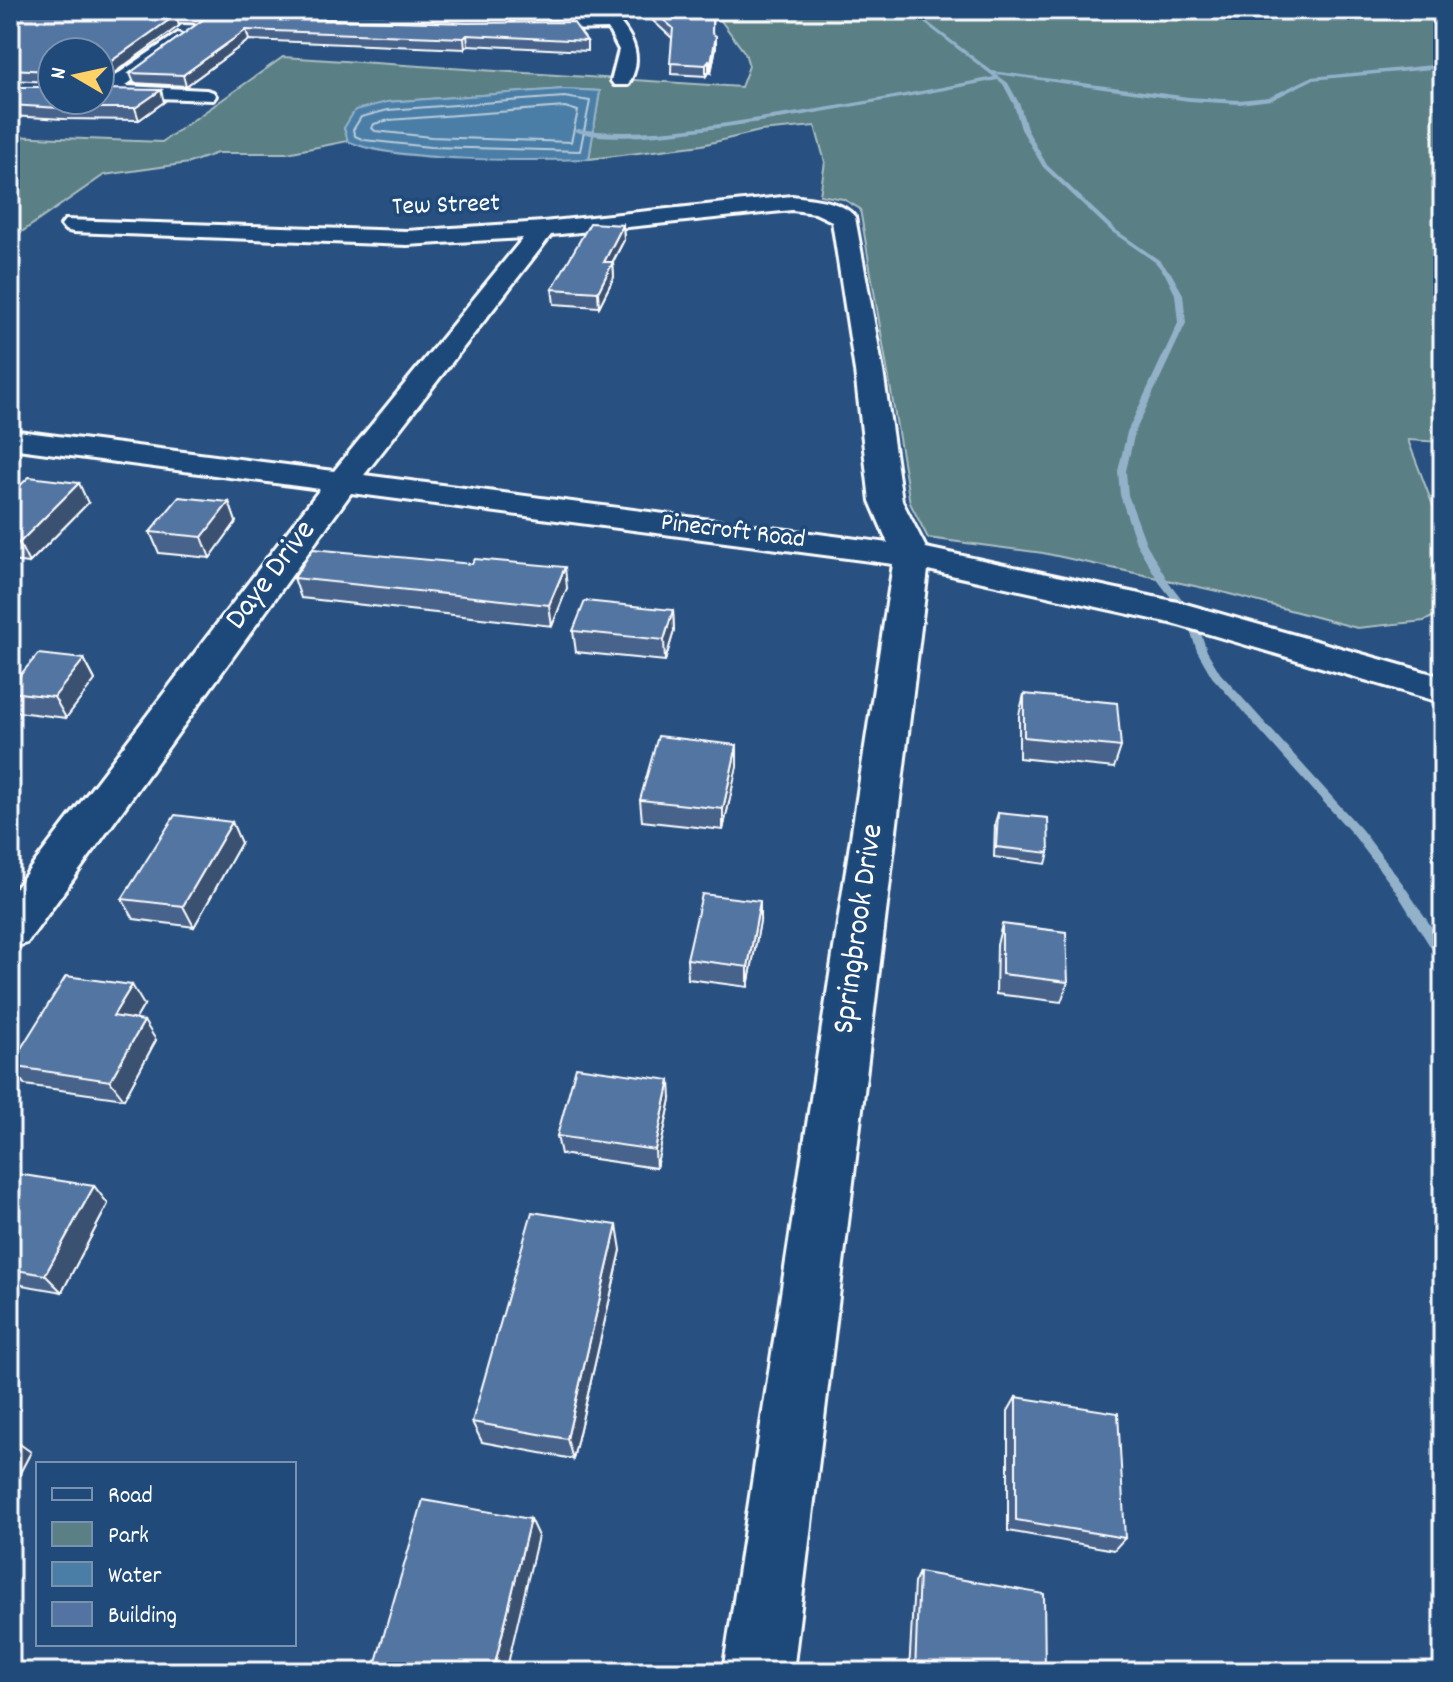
<svg xmlns="http://www.w3.org/2000/svg" width="1453" height="1682" font-family="Dekko,sans-serif">
	<style>
		.green { fill: #5a7f84; stroke: #acbfc2; stroke-width: 2 }
		.water { fill: #4b7ea6; stroke: #93b2ca; stroke-width: 2 }
		.lines { fill: none; stroke-linecap: round; stroke-linejoin: round }
		.shore { stroke: #b7cbdb; stroke-width: 2 }
		.stream { fill: #93b2ca; fill-rule: evenodd }
		.minor-casing { stroke: #fff; stroke-width: 6 }
		.minor { fill: #1f4a7a; fill-rule: evenodd }
		.wall { fill: #47648b; stroke: #fff; stroke-width: 2 }
		.shaded-wall { fill: #3a5171; stroke: #fff; stroke-width: 2 }
		.building { fill: #5374a2; stroke: #fff; stroke-width: 2 }
		.labels { text-anchor: middle; dominant-baseline: central; stroke-width: 7; stroke-linejoin: round; paint-order: stroke }
		.far-street-label { font-size: 26px; fill: #fff; stroke: #1f4a7a }
		.street-label { font-size: 32px; fill: #fff; stroke: #1f4a7a }
	</style>
	<rect width="100%" height="100%" fill="#285181"/>
	<filter id="ink" filterUnits="userSpaceOnUse"><feTurbulence type="fractalNoise" baseFrequency=".0125" numOctaves="2"/><feDisplacementMap in="SourceGraphic" scale="16" xChannelSelector="R" yChannelSelector="G"/><feConvolveMatrix kernelMatrix="1 2 1 2 8 2 1 2 1" color-interpolation-filters="sRGB"/></filter>
	<g filter="url(#ink)">
		<!-- green -->
		<polygon class="green" points="713,10 1443,10 1443,442 1408,440 1443,532 1443,612 1424,621 1357,628 1222,592 1043,553 928,538 910,503 860,209 843,199 820,195 825,162 815,126 760,131 702,145 589,159 600,91 564,89 387,102 344,128 348,141 287,153 217,153 189,163 104,175 10,240 10,136 162,142 283,57 741,87 749,66 745,53"/>
		<!-- water -->
		<path class="water" d="M 564,89 L 600,91 L 589,159 C 538,161 389,162 348,141 L 344,128 L 355,110 L 387,102 Z"/>
		<g class="lines">
			<!-- shore -->
			<g class="shore">
				<polygon points="564,97 590,101 580,151 430,147 364,140 355,136 353,130 361,117 388,110"/>
				<polygon points="565,107 578,111 571,142 431,137 375,131 372,128 374,124 389,120"/>
			</g>
			<!-- stream -->
			<path class="stream" d="M 907,10 L 912,10 L 992,71 L 1189,97 L 1239,100 L 1269,97 L 1311,77 L 1443,64 L 1443,68 L 1312,80 L 1272,100 L 1239,104 L 1189,101 L 996,74 L 1008,83 L 1020,105 L 1027,129 L 1047,165 L 1116,230 L 1159,260 L 1171,273 L 1183,294 L 1186,323 L 1135,432 L 1126,471 L 1128,495 L 1146,543 L 1168,581 L 1195,616 L 1207,651 L 1220,673 L 1362,830 L 1403,884 L 1443,944 L 1443,960 L 1438,959 L 1395,890 L 1354,836 L 1212,677 L 1197,651 L 1185,616 L 1159,582 L 1136,543 L 1120,495 L 1118,471 L 1127,432 L 1178,323 L 1175,294 L 1165,274 L 1155,262 L 1112,232 L 1043,167 L 1021,129 L 1014,105 L 1003,84 L 998,80 C 907,97 817,114 726,127 C 687,132 610,144 574,131 L 577,129 C 640,137 703,127 765,117 C 842,106 918,92 994,77 Z"/>
			<!-- minor casing -->
			<g class="minor-casing">
				<g id="minor">
					<polygon points="10,10 264,14 273,19 264,24 10,18"/>
					<path d="M 591,10 L 609,10 C 631,33 646,55 628,85 L 614,85 L 611,81 L 619,50 L 608,29 L 516,31 L 507,26 L 516,21 L 599,19 Z"/>
					<polygon points="178,33 187,38 184,42 125,86 206,90 213,92 216,96 213,100 100,96 100,86"/>
					<path d="M 792,196 C 812,199 842,200 855,217 L 883,371 L 902,501 L 926,548 L 1182,603 L 1443,677 L 1443,703 L 1175,624 L 928,570 L 793,1672 L 723,1672 L 893,564 L 351,493 L 27,943 L 10,949 L 10,895 L 320,489 L 10,448 L 10,430 L 334,471 L 523,238 L 407,245 L 73,232 L 65,230 L 61,225 L 65,220 L 407,231 L 543,222 ZM 792,210 L 815,213 L 832,221 L 855,371 L 870,501 L 888,543 L 364,475 L 551,235 Z"/>
				</g>
			</g>
			<!-- minor -->
			<use href="#minor" class="minor"/>
		</g>
		<!-- wall -->
		<g class="wall">
			<polygon points="149,10 561,10 562,16"/>
			<polygon points="641,10 713,10 712,33 716,47 711,73 709,71 706,76 671,74 672,38"/>
			<polygon points="10,11 179,26 52,100 164,102 139,120 64,119 10,116 10,87 48,87 51,84 51,82 10,80"/>
			<polygon points="208,16 467,23 587,41 587,51 468,45 465,49 249,40 186,86 134,83 130,73"/>
			<polygon points="623,225 624,240 613,262 614,277 599,307 554,304 552,289"/>
			<polygon points="1443,486 1443,512 1437,498"/>
			<polygon points="10,495 88,503 29,563 10,561"/>
			<polygon points="229,502 236,522 210,558 159,553 150,532"/>
			<polygon points="472,564 567,588 552,626 301,598 294,578"/>
			<polygon points="673,610 674,631 665,661 576,652 573,631"/>
			<polygon points="84,659 95,680 66,718 18,712 10,698 10,687"/>
			<polygon points="1024,694 1121,747 1114,768 1019,758 1019,715"/>
			<polygon points="737,745 737,766 723,830 642,821 640,800"/>
			<polygon points="998,813 1049,853 1046,864 994,857 995,823"/>
			<polygon points="241,843 194,927 134,919 122,899"/>
			<polygon points="760,921 748,987 688,979 687,959"/>
			<polygon points="1002,924 1068,982 1061,1002 996,994 997,945"/>
			<polygon points="144,1005 135,1020 156,1040 124,1099 25,1085 10,1067 10,1064"/>
			<polygon points="671,1099 656,1168 561,1154 557,1136"/>
			<polygon points="10,1185 94,1186 108,1204 62,1292 10,1283"/>
			<polygon points="621,1250 573,1459 482,1442 472,1422"/>
			<polygon points="1016,1397 1125,1538 1114,1550 1008,1531 1008,1411"/>
			<polygon points="919,1572 1045,1672 909,1672 914,1583"/>
		</g>
		<!-- shaded-wall -->
		<g class="shaded-wall">
			<polygon points="176,15 179,26 100,83 100,69"/>
			<polygon points="246,30 249,40 186,86 183,75"/>
			<polygon points="467,35 468,45 465,49 464,38"/>
			<polygon points="716,36 716,47 711,73 711,62"/>
			<polygon points="709,60 709,71 706,76 706,65"/>
			<polygon points="161,90 164,102 139,120 135,108"/>
			<polygon points="623,225 624,240 605,276 604,262"/>
			<polygon points="613,262 614,277 599,307 598,292"/>
			<polygon points="79,483 88,503 29,563 19,543"/>
			<polygon points="229,502 236,522 210,558 202,537"/>
			<polygon points="565,567 567,588 552,626 549,605"/>
			<polygon points="673,610 674,631 665,661 664,640"/>
			<polygon points="84,659 95,680 66,718 54,697"/>
			<polygon points="737,745 737,766 723,830 723,809"/>
			<polygon points="232,822 241,843 194,927 183,906"/>
			<polygon points="760,901 760,921 748,987 748,967"/>
			<polygon points="132,985 144,1005 126,1036 113,1016"/>
			<polygon points="144,1021 156,1040 124,1099 110,1081"/>
			<polygon points="670,1080 671,1099 656,1168 655,1150"/>
			<polygon points="94,1186 108,1204 62,1292 45,1275"/>
			<polygon points="617,1225 621,1250 573,1459 567,1439"/>
			<polygon points="10,1437 31,1452 10,1492"/>
			<polygon points="530,1519 538,1536 506,1672 493,1672"/>
		</g>
		<!-- building -->
		<g class="building">
			<polygon points="652,10 712,10 712,33 716,36 711,62 709,60 706,65 670,63 673,28"/>
			<polygon points="10,11 176,15 100,69 100,52 52,52 52,100 100,100 100,89 161,90 135,108 60,108 10,105 10,87 48,87 51,84 50,71 10,69"/>
			<polygon points="208,16 467,23 573,22 587,41 467,35 464,38 246,30 183,75 130,73"/>
			<polygon points="590,223 623,225 604,262 613,262 598,292 552,289"/>
			<polygon points="29,477 79,483 19,543 10,542 10,495"/>
			<polygon points="179,497 229,502 202,537 150,532"/>
			<polygon points="313,549 472,564 475,559 565,567 549,605 294,578"/>
			<polygon points="585,601 673,610 664,640 573,631"/>
			<polygon points="38,654 84,659 54,697 10,692 10,687"/>
			<polygon points="1024,694 1117,703 1121,747 1024,737"/>
			<polygon points="658,736 737,745 723,809 640,800"/>
			<polygon points="998,813 1048,818 1049,853 996,847"/>
			<polygon points="175,815 232,822 183,906 122,899"/>
			<polygon points="702,894 760,901 748,967 687,959"/>
			<polygon points="1002,924 1066,932 1068,982 1002,974"/>
			<polygon points="66,976 132,985 113,1016 144,1021 110,1081 10,1066"/>
			<polygon points="576,1067 670,1080 655,1150 557,1136"/>
			<polygon points="17,1174 94,1186 45,1275 10,1269 10,1185"/>
			<polygon points="532,1212 617,1225 567,1439 472,1422"/>
			<polygon points="1016,1397 1118,1413 1125,1538 1016,1520"/>
			<polygon points="423,1500 530,1519 493,1672 373,1672"/>
			<polygon points="919,1572 1044,1594 1045,1672 915,1672"/>
		</g>
	</g>
	<g class="labels">
		<!-- far-street labels -->
		<g class="far-street-label">
			<text transform="translate(446 206) rotate(-2)">Tew Street</text>
			<text transform="translate(733 532) rotate(7)">Pinecroft Road</text>
		</g>
		<!-- street labels -->
		<g class="street-label">
			<text transform="translate(272 576) rotate(-53)">Daye Drive</text>
			<text transform="translate(860 929) rotate(-82)">Springbrook Drive</text>
		</g>
	</g>
	<!-- margin -->
	<rect width="1453" height="1682" fill="none" stroke="#1f4a7a" stroke-width="40"/>
	<rect x="20" y="20" width="1413" height="1642" fill="none" stroke="#fff" stroke-width="3" filter="url(#ink)"/>
	<!-- legend -->
	<rect x="36" y="1462" width="260" height="184" fill="#1f4a7a" stroke="#7992af" stroke-width="2"/>
	<rect x="52" y="1488" width="40" height="12" fill="#1f4a7a" stroke="#7992af" stroke-width="2"/>
	<text x="108" y="1502" font-size="24" fill="#ffffff">Road</text>
	<rect x="52" y="1522" width="40" height="24" fill="#5a7f84" stroke="#7992af" stroke-width="2"/>
	<text x="108" y="1542" font-size="24" fill="#ffffff">Park</text>
	<rect x="52" y="1562" width="40" height="24" fill="#4b7ea6" stroke="#7992af" stroke-width="2"/>
	<text x="108" y="1582" font-size="24" fill="#ffffff">Water</text>
	<rect x="52" y="1602" width="40" height="24" fill="#5374a2" stroke="#7992af" stroke-width="2"/>
	<text x="108" y="1622" font-size="24" fill="#ffffff">Building</text>
	<!-- north arrow -->
	<g transform="translate(76 76) rotate(279)"><circle r="38" fill="#1f4a7a" stroke="#7992af" stroke-width="2"/>
	<path d="M0-6L14 30L0 20L-14 30Z" fill="#ffd166"/>
	<text y="-12" font-size="22" font-weight="bold" text-anchor="middle" fill="#ffffff">N</text>
	</g>
</svg>
